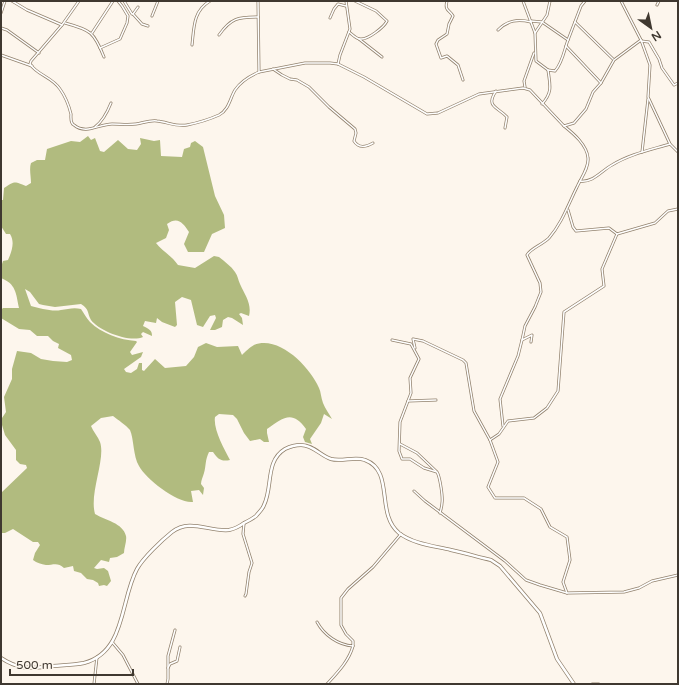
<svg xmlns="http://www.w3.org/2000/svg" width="679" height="685" font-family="'Varela Round',sans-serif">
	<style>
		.forest { fill: #b1bb7f }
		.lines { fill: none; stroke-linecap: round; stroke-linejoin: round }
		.street-casing { stroke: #92826e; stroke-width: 3 }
		.secondary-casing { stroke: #92826e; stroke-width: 4 }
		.street { stroke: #fff; stroke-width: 1.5 }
		.secondary { stroke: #fff; stroke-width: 2.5 }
	</style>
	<rect width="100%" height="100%" fill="#fdf6ed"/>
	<!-- forest -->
	<path class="forest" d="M 88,136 L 91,140 L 95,138 L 100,151 L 104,152 L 118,140 L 128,149 L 137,150 L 141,144 L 140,138 L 154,141 L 160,140 L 161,156 L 182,157 L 184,149 L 190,147 L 191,143 L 195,141 L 203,147 L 215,196 L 224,215 L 225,228 L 212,234 L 204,252 L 188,252 L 184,244 L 189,232 C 183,223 178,216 167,224 L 169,230 L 166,238 L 156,243 C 162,251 172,256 178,265 L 195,268 L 214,256 L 219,257 C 225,262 231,266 235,272 C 238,276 238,280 240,284 C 245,295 252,304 249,316 L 241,313 L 239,314 L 242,318 L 243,325 L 232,318 L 228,317 L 223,320 L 222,327 L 215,330 L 210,330 L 216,318 L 215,315 L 210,316 L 203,327 L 197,325 L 191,300 L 182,297 L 175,302 L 177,325 L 175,327 L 162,322 L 157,318 L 156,323 L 145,321 L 143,326 C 149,329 152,330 152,336 L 143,332 L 141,334 L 143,337 C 130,343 99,331 91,320 C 87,313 90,310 81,304 L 55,307 L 43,305 L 39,304 L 30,292 L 25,289 L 31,306 C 40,308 52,312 61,310 C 68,309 74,307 81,309 C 84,313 86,318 90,322 C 101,333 120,340 136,341 L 137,342 L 130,352 L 132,355 L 143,352 L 141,357 L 124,369 L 126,372 L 131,373 L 137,369 L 139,363 L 142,363 L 142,370 L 144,371 L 155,359 L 165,368 L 186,366 L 194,357 L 198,347 L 206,343 L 217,347 L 238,346 L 242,355 C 245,352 250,347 254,345 C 279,335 310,367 319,388 C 321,392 321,398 323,403 C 325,408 329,414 332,419 L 324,414 L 321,423 L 310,439 L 312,444 L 305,442 L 303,437 L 306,429 C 292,409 283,418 267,429 L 267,433 L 269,442 L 264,442 L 260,439 L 250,441 L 244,433 L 237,419 L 233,415 L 219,414 L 215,417 C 213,429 224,449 230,460 C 221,462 218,459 213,452 L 209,452 C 205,460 206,466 204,473 C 203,477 201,480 201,484 L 204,488 L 203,495 L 199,490 L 191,491 L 193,502 C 178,504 146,479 139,466 C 133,456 134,439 130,430 C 126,425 118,420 113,416 L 101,418 L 91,426 C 93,431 98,437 100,442 C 106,459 89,493 95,514 C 105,520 123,523 126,536 C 127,541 124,548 124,553 L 117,557 L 110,558 L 109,562 L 101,560 L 94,568 L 97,569 L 104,568 L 108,571 L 111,581 L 107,586 L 104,585 L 99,586 L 98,583 L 93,580 L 87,579 L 81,573 L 74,571 L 73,566 L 64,568 C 58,562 53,565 46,565 C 41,564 37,563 33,560 L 35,553 L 40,545 L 38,542 L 33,542 L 13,529 L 5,533 L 1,533 L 1,493 L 27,468 L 26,465 L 20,464 L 16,460 L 16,450 L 5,435 L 2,425 L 2,418 L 6,412 L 4,397 L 12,379 L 12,369 L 17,351 L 31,353 L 41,359 L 53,361 L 67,362 L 72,360 L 71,355 L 58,348 L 59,344 L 53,341 L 48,336 L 37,336 L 30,330 L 19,329 L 1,318 L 1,310 L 3,308 L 19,308 C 16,293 16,284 1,278 L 1,267 L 3,261 L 8,260 C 12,251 15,242 10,234 L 6,234 L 1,226 L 1,200 L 3,200 L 4,188 C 15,181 14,181 26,186 L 31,183 C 31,176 29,169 31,163 L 37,160 L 45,160 L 47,149 L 71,141 L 80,142 Z"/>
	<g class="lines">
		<!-- street casing -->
		<g class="street-casing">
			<g id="street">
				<polyline points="12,1 27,10 62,25 79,1"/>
				<polyline points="124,1 132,14 133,14 138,7"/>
				<polyline points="258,1 259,72 305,63 330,63 338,64 364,77 427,114 438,113 479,94 523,88 530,90 564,126 574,123 586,109 593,92 601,83 614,60 641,40"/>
				<path d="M 447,1 C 444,11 450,10 453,16 L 449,24 L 447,34 L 438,40 L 436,44 L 441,58 L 447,56 L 458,65 L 463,80"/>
				<path d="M 523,1 L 535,33 L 536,61 L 548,70 C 550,85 553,92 542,104"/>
				<polyline points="621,1 641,40 650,65 648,97 670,144 678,152"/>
				<polyline points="657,5 659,1"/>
				<polyline points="1,13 5,1"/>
				<polyline points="133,14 142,24 148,26"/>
				<polyline points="152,16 158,1"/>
				<polyline points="330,18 334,9 338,4 346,6"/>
				<polyline points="531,21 542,22 568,40 581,6 585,1"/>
				<polyline points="575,22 613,59"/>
				<path d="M 65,23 C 91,30 94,32 104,57"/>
				<path d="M 62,25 L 31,61 L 30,64 C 37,75 52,77 60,89 C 65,96 69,106 71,114 C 71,118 70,123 74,125 C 86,135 99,124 112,124 C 120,124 128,125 136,124 C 143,123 150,120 157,121 C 167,122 177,127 187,125 C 197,123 210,119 219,115 C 229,110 230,98 235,90 C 241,81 250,76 259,72"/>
				<polyline points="1,28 7,30 39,53"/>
				<path d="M 498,30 C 508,20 518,19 531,22"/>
				<path d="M 349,32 C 352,34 356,39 360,39 C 368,40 384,27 387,21 L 376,11 L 355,1"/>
				<polyline points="92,33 113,1"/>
				<polyline points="535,33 547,15 550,1"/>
				<path d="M 219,35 C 231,18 238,17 258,17"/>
				<polyline points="359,39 382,57"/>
				<polyline points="641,41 649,42 659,59 662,68 674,85 678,83"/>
				<path d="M 192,45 C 194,28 193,11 210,1"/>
				<polyline points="566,46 601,83"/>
				<polyline points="100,48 120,39 127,23 128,16 122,6 118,1"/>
				<polyline points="1,55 32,66"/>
				<polyline points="338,64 340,55 350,29 346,1"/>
				<path d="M 273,69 L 282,75 L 290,79 L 297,80 L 309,87 L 329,107 L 355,129 L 356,133 L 354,141 C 359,149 366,147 373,143"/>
				<path d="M 548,70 L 555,71 C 563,62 564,50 568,40"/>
				<polyline points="525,87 524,81 534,53"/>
				<path d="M 496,91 C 485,107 498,107 507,117 L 505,128"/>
				<path d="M 95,127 C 103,121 107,113 111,103"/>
				<polyline points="642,152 648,99"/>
				<path d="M 580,181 C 593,183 601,171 612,165 C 630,154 650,150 670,144"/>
				<polyline points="568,210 573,227 576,231 609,228 617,234 655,223 668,211 678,209"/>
				<path d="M 392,340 L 411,344 L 419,359 L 410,378 L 411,393 L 400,422 L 399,451 L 402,459 L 410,459 L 424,468 L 437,472 C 440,477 443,497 442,503 C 442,506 441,509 440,513"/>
				<path d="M 522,340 L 525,326 L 535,307 L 541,292 L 540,283 L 527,255 C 531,248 542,245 549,238 C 562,223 568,205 577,187 C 581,178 589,168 588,158 C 587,145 574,134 564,126"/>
				<polyline points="415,348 413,339 423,341 463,360 466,363 474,411 490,440"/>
				<polyline points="408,401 436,400"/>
				<polyline points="503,426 500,399 518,356 522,340 532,335 531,342"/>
				<polyline points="400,444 417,453 436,471"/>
				<polyline points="414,491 425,501 505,561 526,580 540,585 567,593 624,592 639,588 652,581 678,575"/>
				<polyline points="244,523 243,534 252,563 249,572 246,594 245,596"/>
				<polyline points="567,593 563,582 570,560 567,537 550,527 541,509 524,498 495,498 488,487 498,462 490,440 499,434 508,421 534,418 547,408 558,391 564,312 604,286 602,269 617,234"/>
				<path d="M 317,622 C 324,635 338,645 353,646 L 353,641 L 346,634 L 341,625 L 341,598 L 348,589 L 373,567 L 401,534"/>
				<polyline points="112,642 123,655 138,684"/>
				<polyline points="168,668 170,664 177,661 180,647"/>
				<polyline points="94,684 97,657"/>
				<polyline points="167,684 168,679 168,656 175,630"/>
				<path d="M 327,684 C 337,673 349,661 353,646"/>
				<polyline points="592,684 599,684"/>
			</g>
		</g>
		<!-- secondary casing -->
		<g class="secondary-casing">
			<path id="secondary" d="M 1,658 C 21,671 32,668 53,666 C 63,665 74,665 84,663 C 126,652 120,600 137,569 C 143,558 162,540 172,532 C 190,518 209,532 229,530 C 234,529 240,526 244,523 C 248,521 252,519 256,516 C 258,513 263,509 264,505 C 273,487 265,461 285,449 C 289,447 295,445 301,445 C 313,445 321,456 331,459 C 342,462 355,456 365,460 C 395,471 375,513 399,533 C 413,544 435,546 451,550 C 465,553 478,557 491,560 L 500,566 L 540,613 L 557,659 L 574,684"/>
		</g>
		<!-- street -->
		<use href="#street" class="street"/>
		<!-- secondary -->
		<use href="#secondary" class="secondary"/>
	</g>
	<!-- border -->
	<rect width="679" height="685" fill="none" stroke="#3f3830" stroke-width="4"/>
	<!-- north arrow -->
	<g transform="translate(651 28) rotate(147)" stroke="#fdf6ed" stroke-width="3" paint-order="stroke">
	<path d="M0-3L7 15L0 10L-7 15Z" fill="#3f3830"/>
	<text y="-6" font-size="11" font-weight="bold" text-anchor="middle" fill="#3f3830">N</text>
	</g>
	<!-- scale -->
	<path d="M10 669v6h123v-6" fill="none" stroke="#3f3830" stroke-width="2"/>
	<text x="16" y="669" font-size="12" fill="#3f3830" stroke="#fdf6ed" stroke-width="3" paint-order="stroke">500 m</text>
</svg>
